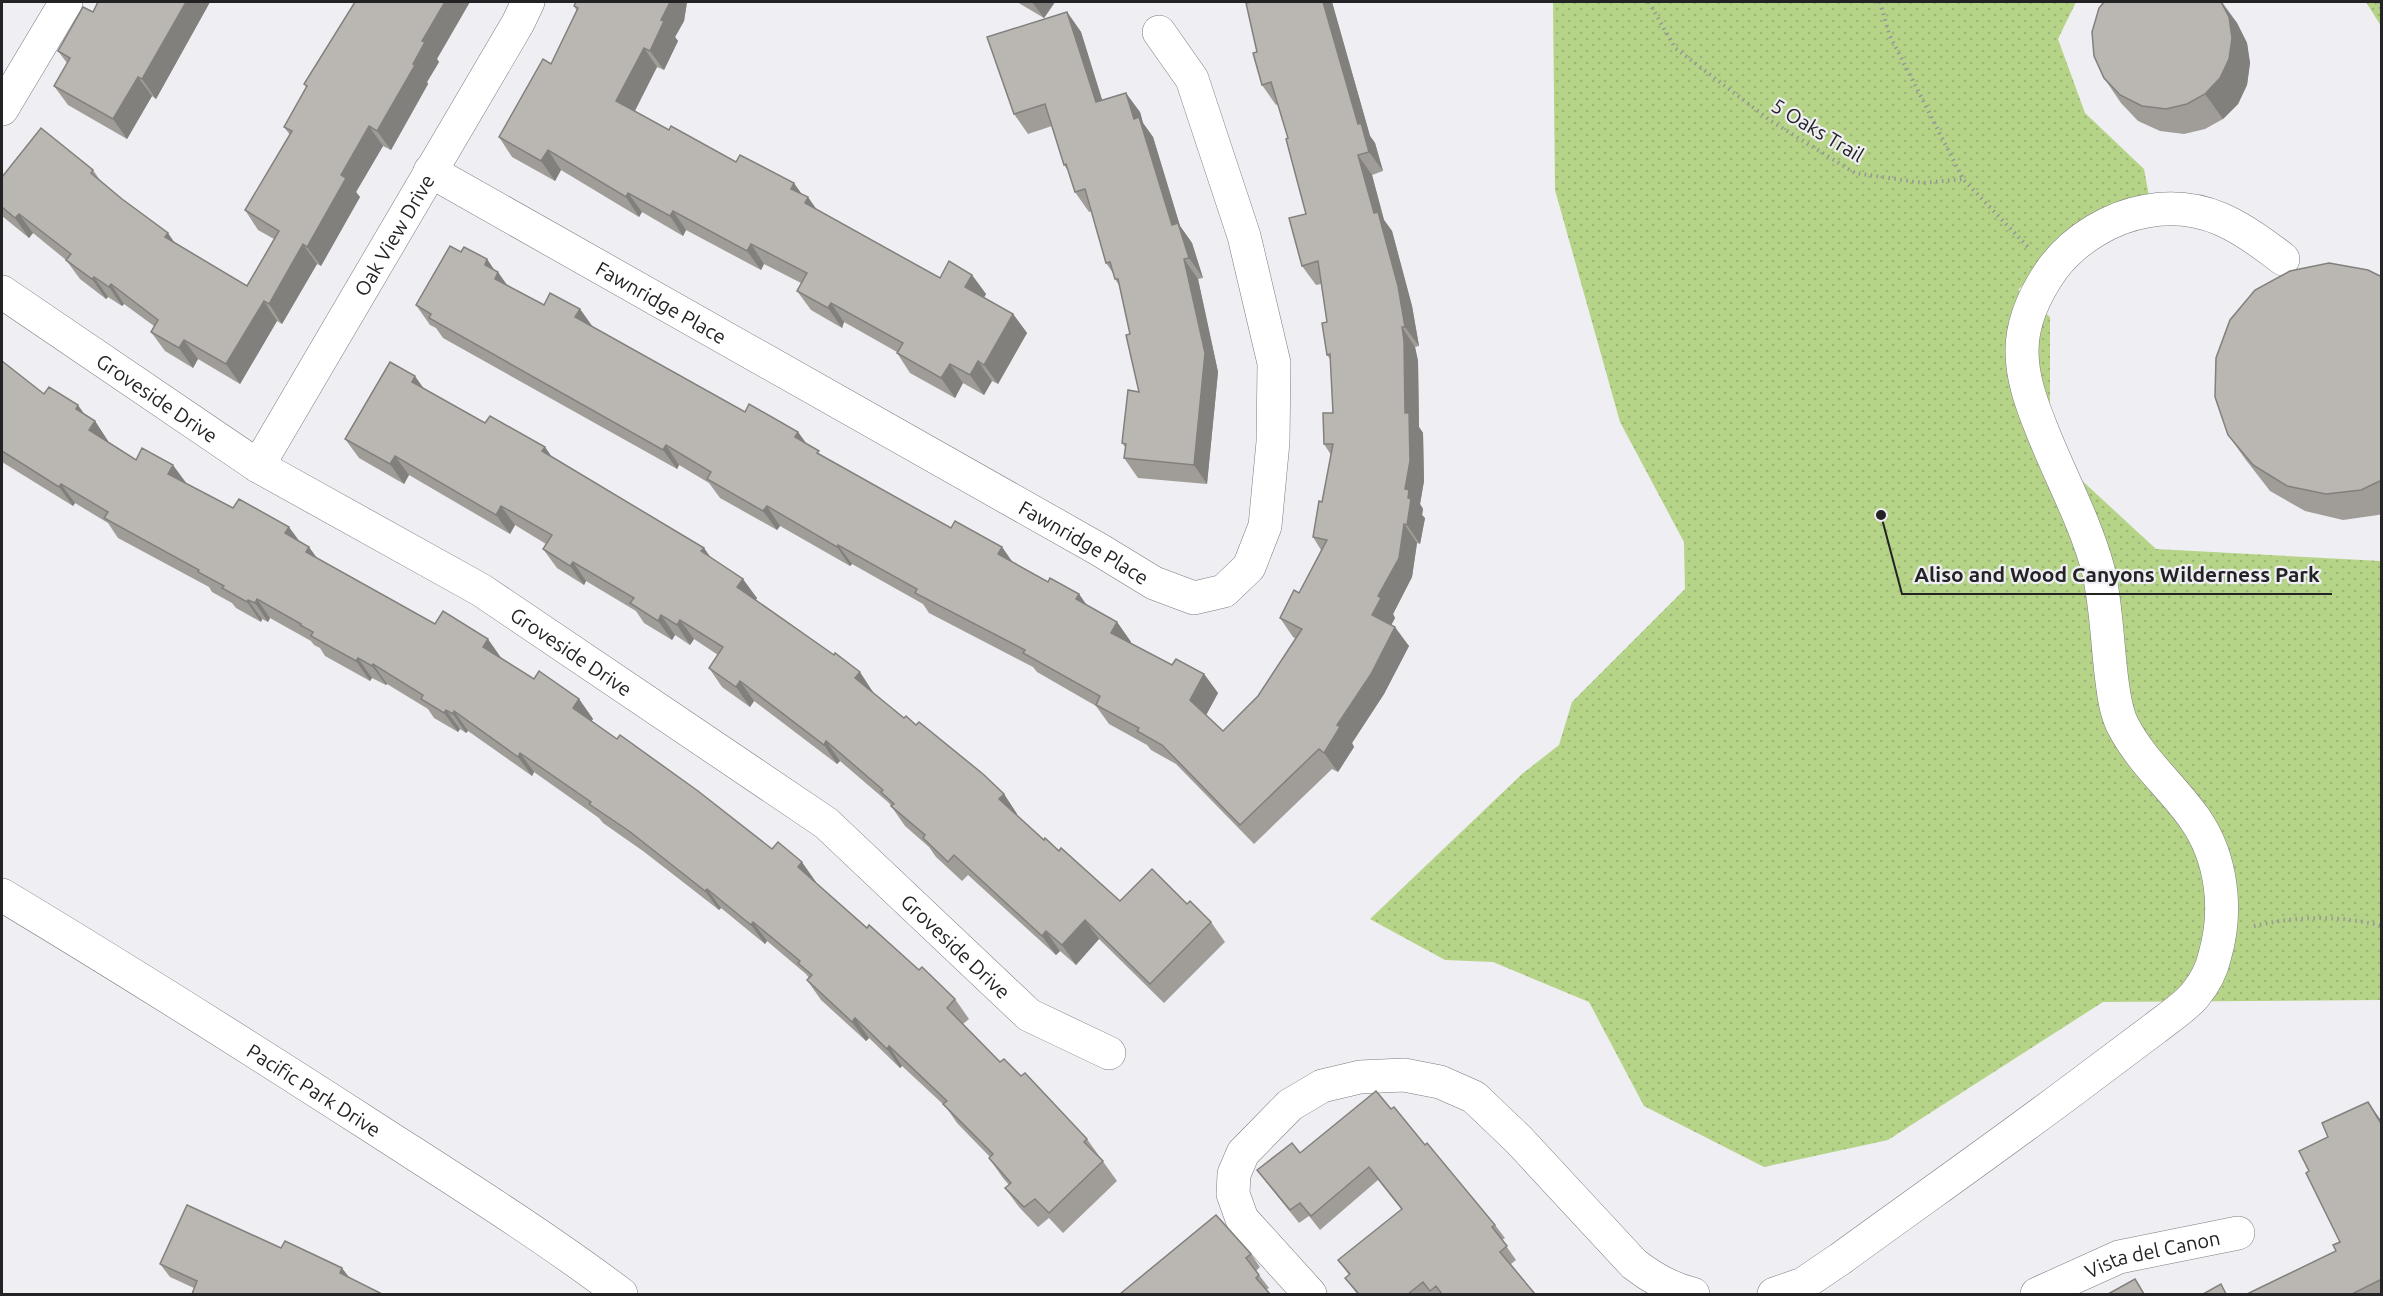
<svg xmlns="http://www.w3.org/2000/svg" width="2383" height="1296" font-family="Ubuntu,sans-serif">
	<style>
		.grass { fill: url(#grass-dots) }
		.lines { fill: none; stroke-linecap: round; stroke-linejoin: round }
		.minor-casing { stroke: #7c7b80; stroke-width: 34 }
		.major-casing { stroke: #7c7b80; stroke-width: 34 }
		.path { stroke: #969599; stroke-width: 4; stroke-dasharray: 1.5 4.5; stroke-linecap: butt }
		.minor { stroke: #fff; stroke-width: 33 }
		.major { stroke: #fff; stroke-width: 33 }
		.wall { fill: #a09d99 }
		.shaded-wall { fill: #82807d }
		.building { fill: #bab7b2; stroke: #82807d; stroke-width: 1.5 }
		.labels { text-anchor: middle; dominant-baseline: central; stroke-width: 4.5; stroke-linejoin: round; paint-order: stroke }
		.street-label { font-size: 20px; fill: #232225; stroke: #efeef3 }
		.leader { fill: none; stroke: #232225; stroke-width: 2 }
		.callout-dot { fill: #232225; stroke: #efeef3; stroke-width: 2 }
		.callout-label { font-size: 21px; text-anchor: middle; font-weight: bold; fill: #232225; stroke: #efeef3; stroke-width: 4.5; stroke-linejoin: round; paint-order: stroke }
	</style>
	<defs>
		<pattern id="grass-dots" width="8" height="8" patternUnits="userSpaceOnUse" patternTransform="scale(1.5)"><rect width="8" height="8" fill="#b6d488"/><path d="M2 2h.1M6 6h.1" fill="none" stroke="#9cb675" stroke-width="1.8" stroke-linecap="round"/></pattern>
	</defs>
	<rect width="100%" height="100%" fill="#efeef3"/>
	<!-- grass -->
	<g class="grass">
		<polygon points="1553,2 2076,2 2058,39 2085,113 2144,169 2149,196 2083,223 2018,290 2050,317 2050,451 2156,549 2381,561 2381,1000 2103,1002 1888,1140 1764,1167 1644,1106 1589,1002 1493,962 1445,960 1370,919 1522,774 1559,745 1572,702 1685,589 1684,542 1620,422 1555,190"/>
		<polygon points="2366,2 2381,2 2381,26"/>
	</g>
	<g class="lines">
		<!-- minor casing -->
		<g class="minor-casing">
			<g id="minor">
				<polyline points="2,109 66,2"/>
				<path id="s1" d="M 430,171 L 1100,550 L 1154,583 L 1194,598 L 1224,591 L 1249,567 L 1265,526 L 1273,442 L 1274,363 L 1244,236 L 1192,79 L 1159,32"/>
				<path id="s2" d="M 2,292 L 258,466 L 481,590 L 826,823 L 1029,1015 L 1109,1053"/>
				<path id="s3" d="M 258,466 L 518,23 L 528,2"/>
				<path d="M 1310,1294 L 1242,1219 L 1233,1194 L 1234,1174 L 1243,1153 L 1290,1105 L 1322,1086 L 1360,1077 L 1404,1075 L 1440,1082 L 1474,1097 L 1519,1140 L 1634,1264 C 1652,1278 1671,1289 1693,1294"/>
				<path d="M 1774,1294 L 1803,1284 L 1840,1259 C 1925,1197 2011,1137 2094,1074 C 2114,1059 2134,1044 2154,1029 C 2168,1018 2184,1008 2195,995 C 2204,984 2212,969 2215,955 C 2228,910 2222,858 2195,819 C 2171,785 2142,763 2122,724 C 2115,709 2113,690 2111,673 C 2107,639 2106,602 2098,569 C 2085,521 2060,476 2042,430 C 2032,405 2022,379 2022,351 C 2022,321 2036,292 2053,268 C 2075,239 2111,217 2147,211 C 2203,201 2241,226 2283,259"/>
				<path id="s4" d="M 2037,1294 L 2119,1257 L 2238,1233"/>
			</g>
		</g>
		<!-- major casing -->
		<g class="major-casing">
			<g id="major">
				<path id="s5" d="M 2,895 C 125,969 247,1046 368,1124 C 453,1179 540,1233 621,1294"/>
			</g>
		</g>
		<!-- path -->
		<g class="path">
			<polyline points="1649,2 1675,48 1771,121 1855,173 1923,183 1963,179"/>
			<polyline points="1880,2 1889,34 1963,179 2028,247"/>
			<polyline points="2376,2 2382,9"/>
			<path d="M 2254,926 C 2296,916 2340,915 2382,926"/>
		</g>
		<!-- minor -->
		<use href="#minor" class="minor"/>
		<!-- major -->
		<use href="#major" class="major"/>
	</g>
	<!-- wall -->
	<g class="wall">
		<polygon points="98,2 210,2 156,99 152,96 127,139 68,105 54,86 67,63 58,51 93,12"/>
		<polygon points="576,2 687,2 684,21 675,37 678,41 664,70 657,67 635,111 669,130 802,194 817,210 940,278 972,275 986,294 984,297 1013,314 1027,333 998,384 992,381 984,395 963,383 955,398 910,373 897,353 897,352 844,322 842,328 811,310 797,291 801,283 764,264 761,270 686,230 683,236 642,212 639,217 561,170 555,181 512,157 499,137 551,64 577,11 574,6"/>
		<polygon points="1017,2 1055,2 1044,18"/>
		<polygon points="1252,2 1332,2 1370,136 1375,143 1383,171 1372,175 1384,220 1392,231 1412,306 1419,346 1415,347 1418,361 1419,427 1423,433 1424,481 1420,504 1423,509 1422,515 1425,518 1420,544 1417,543 1412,577 1393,614 1395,618 1391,625 1409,646 1384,694 1352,743 1354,747 1338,772 1332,769 1254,844 1176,764 1151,750 1147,745 1109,724 1096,706 1037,672 1033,667 929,613 923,604 852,564 850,566 780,526 777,530 720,498 709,483 679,465 677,469 443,338 436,328 430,325 416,305 461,252 487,259 494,270 508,286 544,305 580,309 593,327 745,412 798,432 806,444 823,457 951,528 1002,547 1012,562 1048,582 1079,594 1086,605 1117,622 1131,642 1130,643 1172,665 1204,674 1218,693 1206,715 1223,731 1258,696 1296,639 1293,637 1280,618 1299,593 1321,550 1313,537 1322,502 1331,455 1324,444 1333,413 1331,360 1327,355 1327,322 1321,284 1316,285 1302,266 1306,214 1288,138 1278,104 1276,105 1262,85 1257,52"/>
		<polygon points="2104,2 2222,2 2237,23 2247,43 2250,63 2247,85 2238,104 2223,119 2205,129 2184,134 2160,131 2138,121 2121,103 2104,78"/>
		<polygon points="1067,12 1081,32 1102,100 1140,112 1143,123 1153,137 1180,226 1192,243 1203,278 1198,279 1218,372 1207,484 1138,478 1124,458 1125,447 1122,443 1139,392 1130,334 1119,285 1115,279 1113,273 1106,263 1092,211 1089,212 1075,192 1069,172 1064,165 1052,126 1028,134 1014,114"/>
		<polygon points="437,59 439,62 427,82 428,84 391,150 383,146 356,192 360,197 321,266 317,264 282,324 277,321 240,384 198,359 193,368 165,351 151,332 154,326 124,304 122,306 108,297 106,299 80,279 66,260 33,233 29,238 2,216 2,177 93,170 102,183 175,243 247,286 274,239 258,230 245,210 290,135 284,127 306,87 304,84"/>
		<polygon points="2382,277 2382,514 2378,515 2343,520 2305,511 2270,491 2246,460 2228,435"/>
		<polygon points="2,361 44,394 85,415 95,421 108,441 108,442 136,460 185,483 233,508 299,541 318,559 435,624 502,658 534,679 579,699 593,719 591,721 772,849 816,882 815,882 867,928 955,999 969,1019 963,1024 1000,1062 1021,1076 1087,1139 1117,1181 1063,1233 1049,1218 1038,1227 1019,1207 1005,1188 1009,1185 1003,1178 989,1158 990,1157 957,1123 946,1107 902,1066 900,1068 869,1038 866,1041 821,1000 807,980 809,978 806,974 767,941 765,944 721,908 719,910 643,851 603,823 599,818 534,772 532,776 468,731 466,733 460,729 458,732 434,718 428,709 387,684 386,685 372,678 370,681 325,656 320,648 314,645 311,641 270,618 268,622 262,619 261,622 236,608 232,603 212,592 209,587 118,538 108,523 75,503 73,506 2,462"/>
		<polygon points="423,388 485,423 545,447 551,456 704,548 710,557 757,598 756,600 873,692 873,693 904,718 916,725 1004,794 1017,814 1016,815 1044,840 1059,851 1120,901 1187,904 1211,922 1225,942 1164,1003 1099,939 1076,965 1060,951 1056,955 968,875 962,881 936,857 929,847 905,826 889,803 840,761 837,764 754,701 750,707 722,687 709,668 718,655 694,639 690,645 675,635 672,640 644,623 636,611 586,581 584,585 557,568 543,549 546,544 515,525 510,534 409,475 404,484 359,458 345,439"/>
		<polygon points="1391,1109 1425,1145 1495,1225 1505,1238 1502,1240 1516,1260 1511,1264 1535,1294 1357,1294 1345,1278 1349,1275 1338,1260 1402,1210 1378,1180 1320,1230 1309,1216 1299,1223 1267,1183 1257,1170 1300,1153"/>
		<polygon points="2377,1115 2382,1122 2382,1294 2247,1294 2336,1251 2340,1242 2309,1171"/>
		<polygon points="281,1248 349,1278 194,1288 170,1277 160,1264"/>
		<polygon points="1251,1254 1260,1267 1256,1271 1269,1288 1266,1290 1120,1294"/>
	</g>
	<!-- shaded-wall -->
	<g class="shaded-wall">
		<polygon points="186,2 210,2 156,99 142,79"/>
		<polygon points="445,2 470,2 437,59 439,62 427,82 428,84 391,150 377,131 413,64 422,41"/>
		<polygon points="670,2 687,2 684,21 675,37 678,41 664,70 650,51 661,20"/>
		<polygon points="1032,2 1055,2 1044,18"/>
		<polygon points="1323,2 1332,2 1370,136 1375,143 1383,171 1369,152 1358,124"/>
		<polygon points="2221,2 2237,23 2247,43 2250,63 2247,85 2238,104 2223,119 2205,94"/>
		<polygon points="1067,12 1081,32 1109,122 1096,102"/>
		<polygon points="644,48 657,67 630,120 616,101"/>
		<polygon points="138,77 152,96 127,139 113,119"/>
		<polygon points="1126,93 1140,112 1143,123 1153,137 1180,226 1192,243 1203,278 1189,258 1172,225 1134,119"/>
		<polygon points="369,126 383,146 356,192 360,197 321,266 307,247 341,175"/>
		<polygon points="548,150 561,170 555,181 541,161"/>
		<polygon points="1358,155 1372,175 1384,220 1392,231 1412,306 1419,346 1405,327"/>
		<polygon points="794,183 806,200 808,197 822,217 818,223 791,189"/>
		<polygon points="628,193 642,212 639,217 626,197"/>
		<polygon points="673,211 686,230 683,236 670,216"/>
		<polygon points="19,214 33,233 29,238 15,218"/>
		<polygon points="168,233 181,252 165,237"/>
		<polygon points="303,244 317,264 282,324 269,304"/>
		<polygon points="751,244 764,264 761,270 747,251"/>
		<polygon points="487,259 497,274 498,272 512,292 509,298 485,265"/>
		<polygon points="1184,259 1198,279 1218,372 1207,484 1194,465"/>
		<polygon points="972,275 986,294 979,306 965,287"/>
		<polygon points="94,277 108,297 106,299 92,279"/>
		<polygon points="111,284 124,304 122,306 109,287"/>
		<polygon points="264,301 277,321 240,384 226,364"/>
		<polygon points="831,303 844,322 842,328 828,308"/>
		<polygon points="580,309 594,329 575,317"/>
		<polygon points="1013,314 1027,333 998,384 984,365"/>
		<polygon points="1402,327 1415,347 1418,361 1419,427 1423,433 1424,481 1420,504 1423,509 1422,515 1425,518 1420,544 1407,525 1405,489 1405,413"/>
		<polygon points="184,340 198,359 193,368 179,348"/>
		<polygon points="978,361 992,381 984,395 970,375"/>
		<polygon points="950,364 963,383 955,398 941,378"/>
		<polygon points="415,376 429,396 412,382"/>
		<polygon points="78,405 92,425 76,409"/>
		<polygon points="95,421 108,441 103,449 89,430"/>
		<polygon points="798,432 812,451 795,437"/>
		<polygon points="666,445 679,465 677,469 663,450"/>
		<polygon points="545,447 558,466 542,451"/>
		<polygon points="395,456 409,475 404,484 390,464"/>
		<polygon points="173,465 187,484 168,474"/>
		<polygon points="61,484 75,503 73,506 59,487"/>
		<polygon points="501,506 515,525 510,534 496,515"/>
		<polygon points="767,506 780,526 777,530 763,511"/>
		<polygon points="1404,524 1417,543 1412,577 1393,614 1395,618 1386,635 1372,615"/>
		<polygon points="289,527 303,546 285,533"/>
		<polygon points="838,545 852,564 850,566 837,547"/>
		<polygon points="309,547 323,566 306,552"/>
		<polygon points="1002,547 1016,567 998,554"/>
		<polygon points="704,548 718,568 701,551"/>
		<polygon points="573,562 586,581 584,585 570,566"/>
		<polygon points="743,579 757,598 751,606 737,587"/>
		<polygon points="1079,594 1093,614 1076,599"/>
		<polygon points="257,599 270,618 268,622 255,603"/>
		<polygon points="248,600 262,619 261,622 247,602"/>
		<polygon points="661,615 675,635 672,640 658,621"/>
		<polygon points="680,620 694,639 690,645 677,625"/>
		<polygon points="1117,622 1131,642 1125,652 1111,633"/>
		<polygon points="1395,627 1409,646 1384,694 1352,743 1354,747 1338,772 1324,753 1337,725"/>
		<polygon points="488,639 502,659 483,647"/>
		<polygon points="358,658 372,678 370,681 356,661"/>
		<polygon points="373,664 387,684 386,685 372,666"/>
		<polygon points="860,672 873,692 869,698 855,678"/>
		<polygon points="1204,674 1218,693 1204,719 1190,700"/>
		<polygon points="740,681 754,701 750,707 736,687"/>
		<polygon points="579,699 593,719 586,728 573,708"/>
		<polygon points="446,710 460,729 458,732 444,713"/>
		<polygon points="454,711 468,731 466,733 453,714"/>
		<polygon points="826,741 840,761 837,764 824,745"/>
		<polygon points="520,753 534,772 532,776 518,757"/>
		<polygon points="1004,794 1017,814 1013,818 999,799"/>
		<polygon points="802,862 816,882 812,887 798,867"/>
		<polygon points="707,889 721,908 719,910 705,891"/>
		<polygon points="1085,920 1099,939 1076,965 1062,945"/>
		<polygon points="753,922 767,941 765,944 751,925"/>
		<polygon points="1046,931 1060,951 1056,955 1042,936"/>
		<polygon points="855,1018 869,1038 866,1041 852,1022"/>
		<polygon points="889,1046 902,1066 900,1068 887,1049"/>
		<polygon points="2368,1102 2382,1122 2382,1125"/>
		<polygon points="342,1268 352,1281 340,1273"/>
	</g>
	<!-- building -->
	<g class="building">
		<polygon points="98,2 186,2 142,79 138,77 113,119 54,86 70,58 58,51 83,7 93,12"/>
		<polygon points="355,2 445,2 422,41 425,42 413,64 415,65 377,131 369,126 341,175 346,178 307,247 303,244 269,304 264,301 226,364 184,340 179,348 151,332 158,320 111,284 109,287 94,277 92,279 66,260 71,254 19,214 15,218 2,207 2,177 41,128 93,170 91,173 122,199 168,233 165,237 247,286 279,231 245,210 292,131 284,127 307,86 304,84"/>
		<polygon points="576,2 670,2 661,20 664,21 650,51 644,48 616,101 669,130 671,126 736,162 740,155 794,183 791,189 808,197 805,203 940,278 949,261 972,275 965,287 1013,314 984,365 978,361 970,375 950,364 941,378 897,353 903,343 831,303 828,308 797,291 807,273 751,244 747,251 673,211 670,216 628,193 626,197 548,150 541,161 499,137 543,59 551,64 578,8 574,6"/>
		<polygon points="1252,2 1323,2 1358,124 1361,123 1369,152 1358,155 1374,213 1378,212 1398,286 1405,327 1402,327 1404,341 1405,413 1409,413 1410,461 1405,489 1409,490 1408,498 1411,499 1407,525 1404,524 1399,558 1378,596 1381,598 1372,615 1395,627 1371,674 1337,725 1340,727 1324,753 1319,749 1240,825 1162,745 1137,731 1139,728 1096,705 1100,696 1023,653 1025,650 915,593 917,589 838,545 837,547 767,506 763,511 707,479 711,472 666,445 663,450 429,318 431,314 416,305 450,246 461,252 464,247 487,259 485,265 498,272 495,279 544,305 550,293 580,309 575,317 745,412 749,404 798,432 795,437 819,451 817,453 951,528 955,521 1002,547 998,554 1048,582 1050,578 1079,594 1076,599 1117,622 1111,633 1172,665 1176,659 1204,674 1190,700 1223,731 1258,696 1302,629 1280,618 1294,590 1299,593 1327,540 1313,537 1319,501 1322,502 1333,444 1324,444 1323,413 1333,413 1330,354 1327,355 1322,323 1327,322 1318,261 1302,266 1289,218 1306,214 1286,139 1288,138 1271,82 1262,85 1253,53 1257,52 1246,3"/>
		<polygon points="2104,2 2221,2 2229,17 2232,38 2229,59 2220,78 2205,94 2187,104 2166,109 2142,106 2120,95 2104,78 2094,56 2092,32 2099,8"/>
		<polygon points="1067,12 1096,102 1126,93 1134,119 1139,117 1172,225 1178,223 1189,258 1184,259 1205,353 1194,465 1124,458 1126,444 1122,443 1128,390 1139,392 1126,335 1130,334 1118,279 1115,279 1110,262 1106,263 1085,189 1075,192 1066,164 1064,165 1045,104 1014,114 987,37"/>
		<polygon points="2329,263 2368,270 2382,277 2382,480 2361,490 2326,494 2287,486 2253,465 2228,435 2215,397 2216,358 2230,320 2255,290 2290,271"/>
		<polygon points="2,361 44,394 49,387 78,405 76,409 95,421 89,430 136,460 142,448 173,465 168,474 233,508 239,499 289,527 285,533 309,547 306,552 435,624 443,611 488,639 483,647 534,679 539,671 579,699 573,708 617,739 620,735 698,791 772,849 778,842 802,862 798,867 867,928 869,925 919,970 922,967 955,999 947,1008 1000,1062 1004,1059 1021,1076 1025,1073 1087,1139 1084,1142 1103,1161 1049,1213 1035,1199 1024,1207 1005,1188 1011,1183 989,1158 993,1154 943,1104 947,1101 889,1046 887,1049 855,1018 852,1022 807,980 812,975 798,963 800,961 753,922 751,925 707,889 705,891 629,831 589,804 591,802 520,753 518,757 454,711 453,714 446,710 444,713 421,699 423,695 373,664 372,666 358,658 356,661 311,636 313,632 300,625 301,624 257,599 255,603 248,600 247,602 222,588 224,586 198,572 199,570 104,518 108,512 61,484 59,487 2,451"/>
		<polygon points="390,362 415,376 412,382 485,423 490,416 545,447 542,451 704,548 701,551 743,579 737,587 834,655 835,653 860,672 855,678 904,718 906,716 916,725 919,722 983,774 1004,794 999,799 1044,840 1045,838 1059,851 1061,848 1120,901 1152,869 1187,904 1190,901 1211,922 1150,984 1085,920 1062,945 1046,931 1042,936 954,855 948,862 923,838 925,835 891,806 894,804 881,792 883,790 826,741 824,745 740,681 736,687 709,668 723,647 680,620 677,625 661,615 658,621 630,603 634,598 573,562 570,566 543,549 552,535 501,506 496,515 395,456 390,464 345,439"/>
		<polygon points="1376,1091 1391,1109 1394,1107 1425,1145 1427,1143 1495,1225 1492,1227 1507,1246 1500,1252 1535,1294 1442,1294 1436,1286 1430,1291 1423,1282 1408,1294 1359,1294 1345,1278 1350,1274 1338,1260 1402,1209 1369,1167 1311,1216 1300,1203 1290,1210 1257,1170 1292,1143 1300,1153"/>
		<polygon points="2368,1102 2382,1125 2382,1279 2352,1294 2247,1294 2336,1251 2333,1245 2340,1242 2306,1173 2309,1171 2299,1151 2328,1137 2322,1123"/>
		<polygon points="187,1205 281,1248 285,1241 342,1268 340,1273 382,1294 192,1294 197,1281 160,1264"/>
		<polygon points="1216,1215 1251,1254 1246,1258 1259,1275 1256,1278 1270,1294 1120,1294"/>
		<polygon points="2135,1279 2144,1294 2108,1294"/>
		<polygon points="2221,1284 2226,1294 2203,1294"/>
	</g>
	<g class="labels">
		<!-- street labels -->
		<g class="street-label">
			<text transform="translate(1818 130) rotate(31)">5 Oaks Trail</text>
			<text stroke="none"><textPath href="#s3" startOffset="268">Oak View Drive</textPath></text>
			<text stroke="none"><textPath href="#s1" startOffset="266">Fawnridge Place</textPath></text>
			<text stroke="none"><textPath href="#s2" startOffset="188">Groveside Drive</textPath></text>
			<text stroke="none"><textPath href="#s1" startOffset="752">Fawnridge Place</textPath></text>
			<text stroke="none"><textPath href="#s2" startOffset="674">Groveside Drive</textPath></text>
			<text stroke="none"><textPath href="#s2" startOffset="1160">Groveside Drive</textPath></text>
			<text stroke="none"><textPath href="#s5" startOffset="368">Pacific Park Drive</textPath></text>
			<text stroke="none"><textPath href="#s4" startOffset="123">Vista del Canon</textPath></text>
		</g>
	</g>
	<!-- callouts -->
	<path class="leader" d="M1881 515L1902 594H2332"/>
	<circle class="callout-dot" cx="1881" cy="515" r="6"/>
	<g class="callout-label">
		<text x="2117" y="582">Aliso and Wood Canyons Wilderness Park</text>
	</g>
	<!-- border -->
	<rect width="2383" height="1296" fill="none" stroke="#232225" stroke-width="6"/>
</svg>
